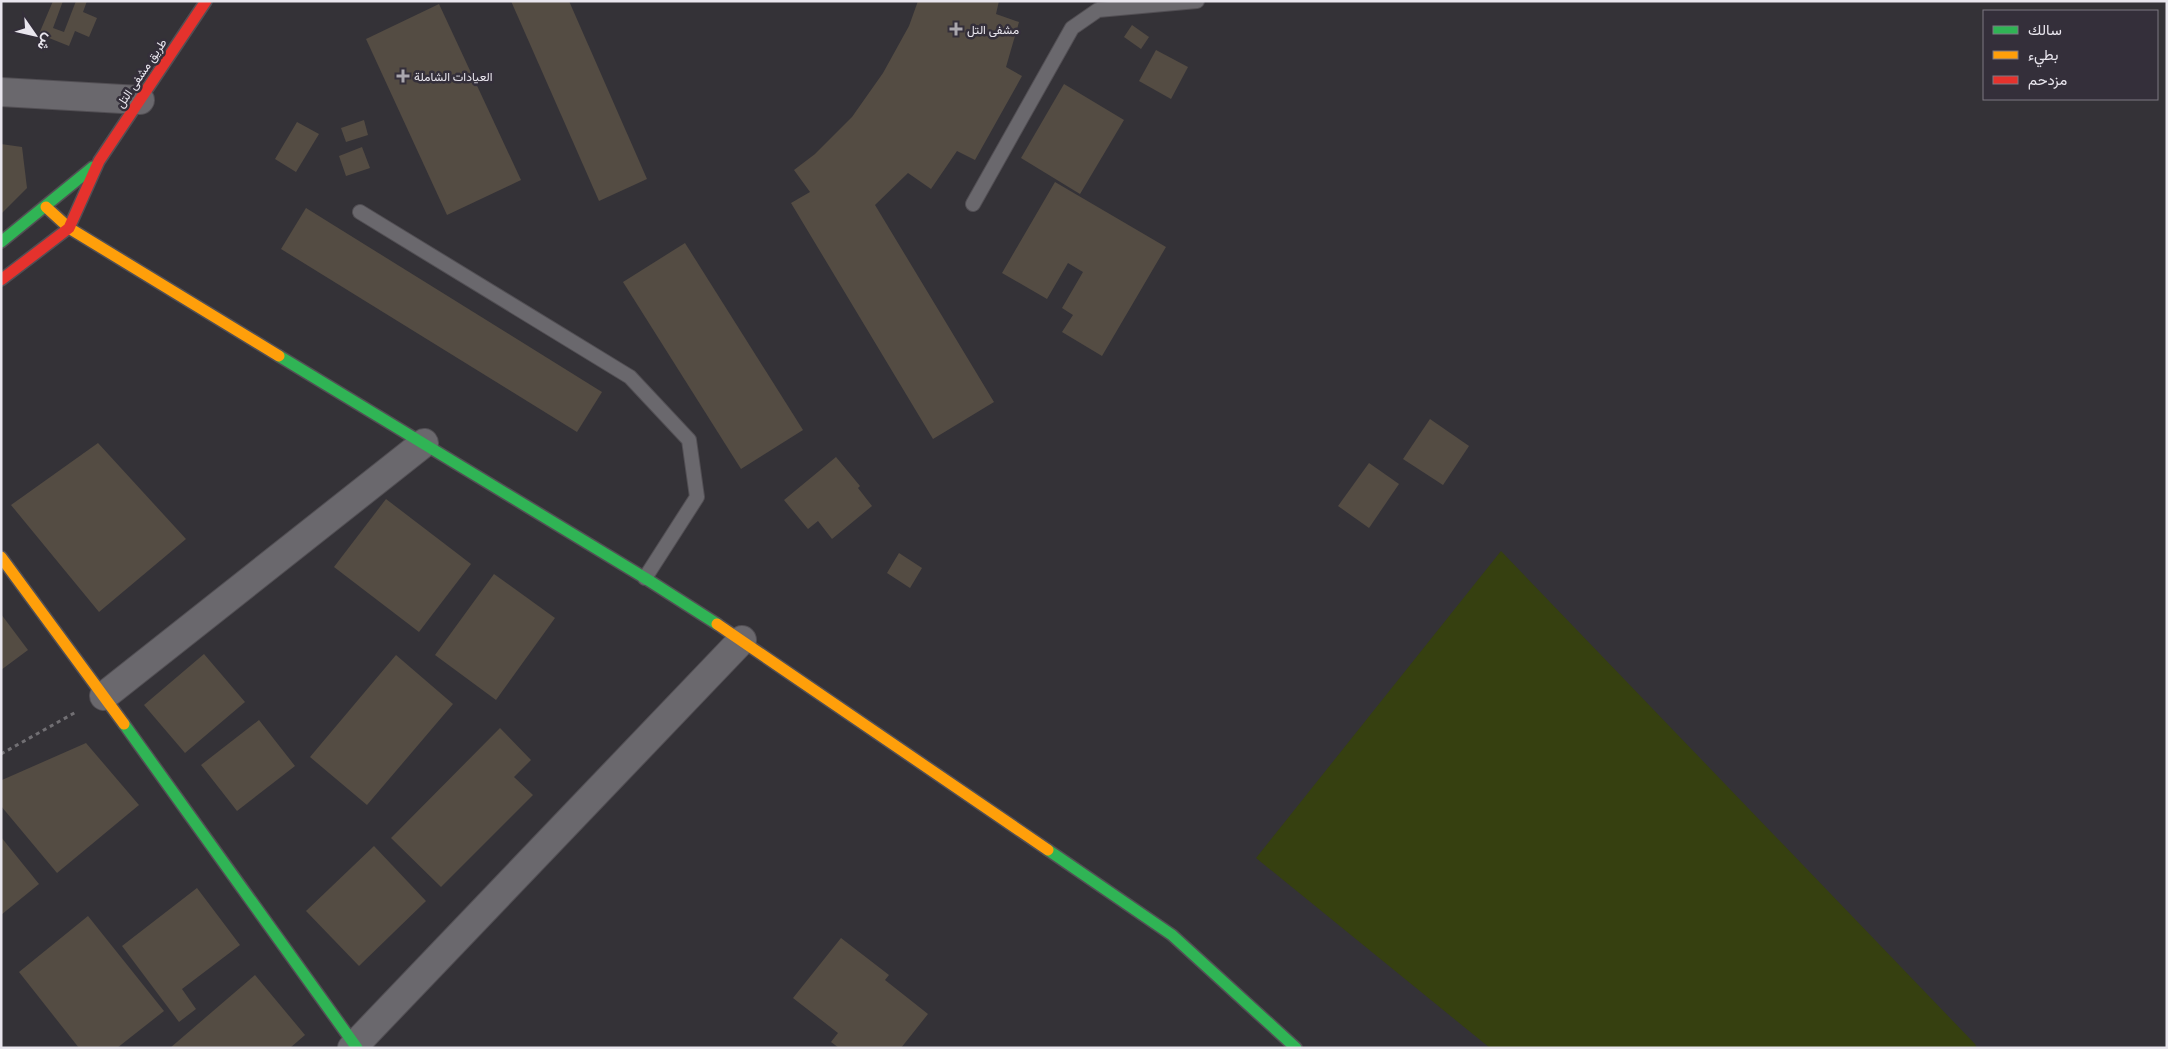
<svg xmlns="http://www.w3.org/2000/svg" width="2168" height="1049" font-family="'PT Serif',Vazirmatn,serif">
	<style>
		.green { fill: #364010 }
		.building { fill: #544c43 }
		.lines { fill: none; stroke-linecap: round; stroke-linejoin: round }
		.lane-casing { stroke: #524f54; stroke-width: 16 }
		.street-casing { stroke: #524f54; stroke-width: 30 }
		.fast-casing { stroke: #524f54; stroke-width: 14 }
		.slow-casing { stroke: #524f54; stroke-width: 14 }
		.jam-casing { stroke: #524f54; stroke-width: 14 }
		.path { stroke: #716f73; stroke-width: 3; stroke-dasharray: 4 4; stroke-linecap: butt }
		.lane { stroke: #6a686d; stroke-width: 14 }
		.street { stroke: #6a686d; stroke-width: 28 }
		.fast { stroke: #30b455; stroke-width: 11 }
		.slow { stroke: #ff9f0a; stroke-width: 11 }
		.jam { stroke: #e5322d; stroke-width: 11 }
		.poi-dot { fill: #aaa7ae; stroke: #342f3a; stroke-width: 2 }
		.labels { text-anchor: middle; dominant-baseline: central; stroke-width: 5; stroke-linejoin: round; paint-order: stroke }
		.poi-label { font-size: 12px; fill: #e9e6ee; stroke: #342f3a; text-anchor: start }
		.street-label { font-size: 12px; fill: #e9e6ee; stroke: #342f3a }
	</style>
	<rect width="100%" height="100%" fill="#343237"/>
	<!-- green -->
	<polygon class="green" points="1501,551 1975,1044 1977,1048 1490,1048 1256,858"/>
	<!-- building -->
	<g class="building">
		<polygon points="53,1 63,1 53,28 64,32 76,1 87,1 83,12 97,18 89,37 75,31 69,46 39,34"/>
		<polygon points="511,1 569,1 647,179 599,201"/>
		<polygon points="918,1 999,1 996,14 1019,22 1006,67 1022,76 975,160 957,151 931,189 908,173 875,205 994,402 933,439 791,203 810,192 794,170 815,154 852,117 883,73 909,26"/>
		<polygon points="439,4 521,180 447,215 366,39"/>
		<polygon points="1132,25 1149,37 1141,49 1124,37"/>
		<polygon points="1156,50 1188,67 1171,99 1139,81"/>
		<polygon points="1064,84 1124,120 1080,194 1021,158"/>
		<polygon points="364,120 368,135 346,142 341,128"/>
		<polygon points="297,122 319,134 296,172 275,159"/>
		<polygon points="1,144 22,147 27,188 1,214"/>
		<polygon points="362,147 370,168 346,176 339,156"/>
		<polygon points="1055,182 1166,247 1102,356 1062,332 1073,315 1062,308 1083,272 1068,263 1047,299 1002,273"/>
		<polygon points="306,208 602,392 577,432 281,249"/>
		<polygon points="685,243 803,430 741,469 623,282"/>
		<polygon points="1430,419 1469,446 1443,485 1403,459"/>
		<polygon points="98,443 186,539 99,612 11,505"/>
		<polygon points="836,457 860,486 858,488 872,506 832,539 818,521 808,529 784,500"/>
		<polygon points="1369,463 1399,484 1369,528 1338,506"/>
		<polygon points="386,499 471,564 419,632 334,567"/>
		<polygon points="899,553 922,568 910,588 887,573"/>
		<polygon points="494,574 555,618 496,700 435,655"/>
		<polygon points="1,614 28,650 1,670"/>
		<polygon points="204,654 245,702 185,753 144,705"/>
		<polygon points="396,655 453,704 367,805 310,757"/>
		<polygon points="259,720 295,766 237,811 201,765"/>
		<polygon points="500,728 531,760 514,777 533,795 441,887 391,838"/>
		<polygon points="86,743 139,805 57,873 1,806 2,780"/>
		<polygon points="1,837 39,884 1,915"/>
		<polygon points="374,846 426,901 359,966 306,911"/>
		<polygon points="197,888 240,945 182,989 196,1009 179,1022 122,946"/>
		<polygon points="88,916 164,1011 117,1048 79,1048 19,972"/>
		<polygon points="841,938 889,975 885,980 928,1014 901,1048 839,1048 831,1042 838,1033 793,998"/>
		<polygon points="255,975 305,1035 290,1048 170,1048"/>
	</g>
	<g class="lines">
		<!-- lane casing -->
		<g class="lane-casing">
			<g id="lane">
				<polyline points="973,204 1072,28 1098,10 1197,1"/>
				<polyline points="360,212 630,377 689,440 697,497 645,578"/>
			</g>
		</g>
		<!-- street casing -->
		<g class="street-casing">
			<g id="street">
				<polyline points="1,92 140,100"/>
				<polyline points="104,696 424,443"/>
				<polyline points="352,1048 742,640"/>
			</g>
		</g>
		<!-- fast casing -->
		<g class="fast-casing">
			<g id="fast">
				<polyline points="1,242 93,167"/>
				<polyline points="279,356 645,578 717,624"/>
				<polyline points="124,724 357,1048"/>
				<polyline points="1048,850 1172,935 1296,1048"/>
			</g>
		</g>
		<!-- slow casing -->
		<g class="slow-casing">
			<g id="slow">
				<polyline points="46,207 69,228 279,356"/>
				<polyline points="1,557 124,724"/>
				<polyline points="717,624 1048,850"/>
			</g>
		</g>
		<!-- jam casing -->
		<g class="jam-casing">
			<polyline id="jam" points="1,280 69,228 99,161 206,1"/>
		</g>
		<!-- path -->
		<polyline class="path" points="1,754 76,712"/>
		<!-- lane -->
		<use href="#lane" class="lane"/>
		<!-- street -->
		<use href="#street" class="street"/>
		<!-- fast -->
		<use href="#fast" class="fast"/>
		<!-- slow -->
		<use href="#slow" class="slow"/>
		<!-- jam -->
		<use href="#jam" class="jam"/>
	</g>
	<!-- markers -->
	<g class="poi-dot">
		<path d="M953.5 21.5h5v5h5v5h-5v5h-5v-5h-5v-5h5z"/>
		<path d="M400.5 68.5h5v5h5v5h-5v5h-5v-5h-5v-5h5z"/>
	</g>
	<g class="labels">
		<!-- poi labels -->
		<g class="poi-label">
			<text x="967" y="29">مشفى التل</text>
			<text x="414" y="76">العيادات الشاملة</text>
		</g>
		<!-- street labels -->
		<g class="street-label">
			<text transform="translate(141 73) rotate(-56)">طريق مشفى التل</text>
		</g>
	</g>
	<!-- border -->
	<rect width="2168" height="1049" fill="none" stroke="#e9e6ee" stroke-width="5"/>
	<!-- legend -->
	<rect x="1983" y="10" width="175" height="90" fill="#342f3a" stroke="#7c7882"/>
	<rect x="1993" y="26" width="25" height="8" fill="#30b455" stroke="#7c7882"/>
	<text x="2028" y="35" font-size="15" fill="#e9e6ee">سالك</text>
	<rect x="1993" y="51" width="25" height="8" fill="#ff9f0a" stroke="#7c7882"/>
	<text x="2028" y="60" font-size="15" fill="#e9e6ee">بطيء</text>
	<rect x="1993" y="76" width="25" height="8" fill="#e5322d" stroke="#7c7882"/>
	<text x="2028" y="85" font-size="15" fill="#e9e6ee">مزدحم</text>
	<!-- north arrow -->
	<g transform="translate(35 35) rotate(124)" stroke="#342f3a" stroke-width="4" paint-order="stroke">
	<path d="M0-4L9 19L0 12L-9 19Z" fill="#e9e6ee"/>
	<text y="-8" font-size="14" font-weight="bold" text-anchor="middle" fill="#e9e6ee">ش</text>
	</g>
</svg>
